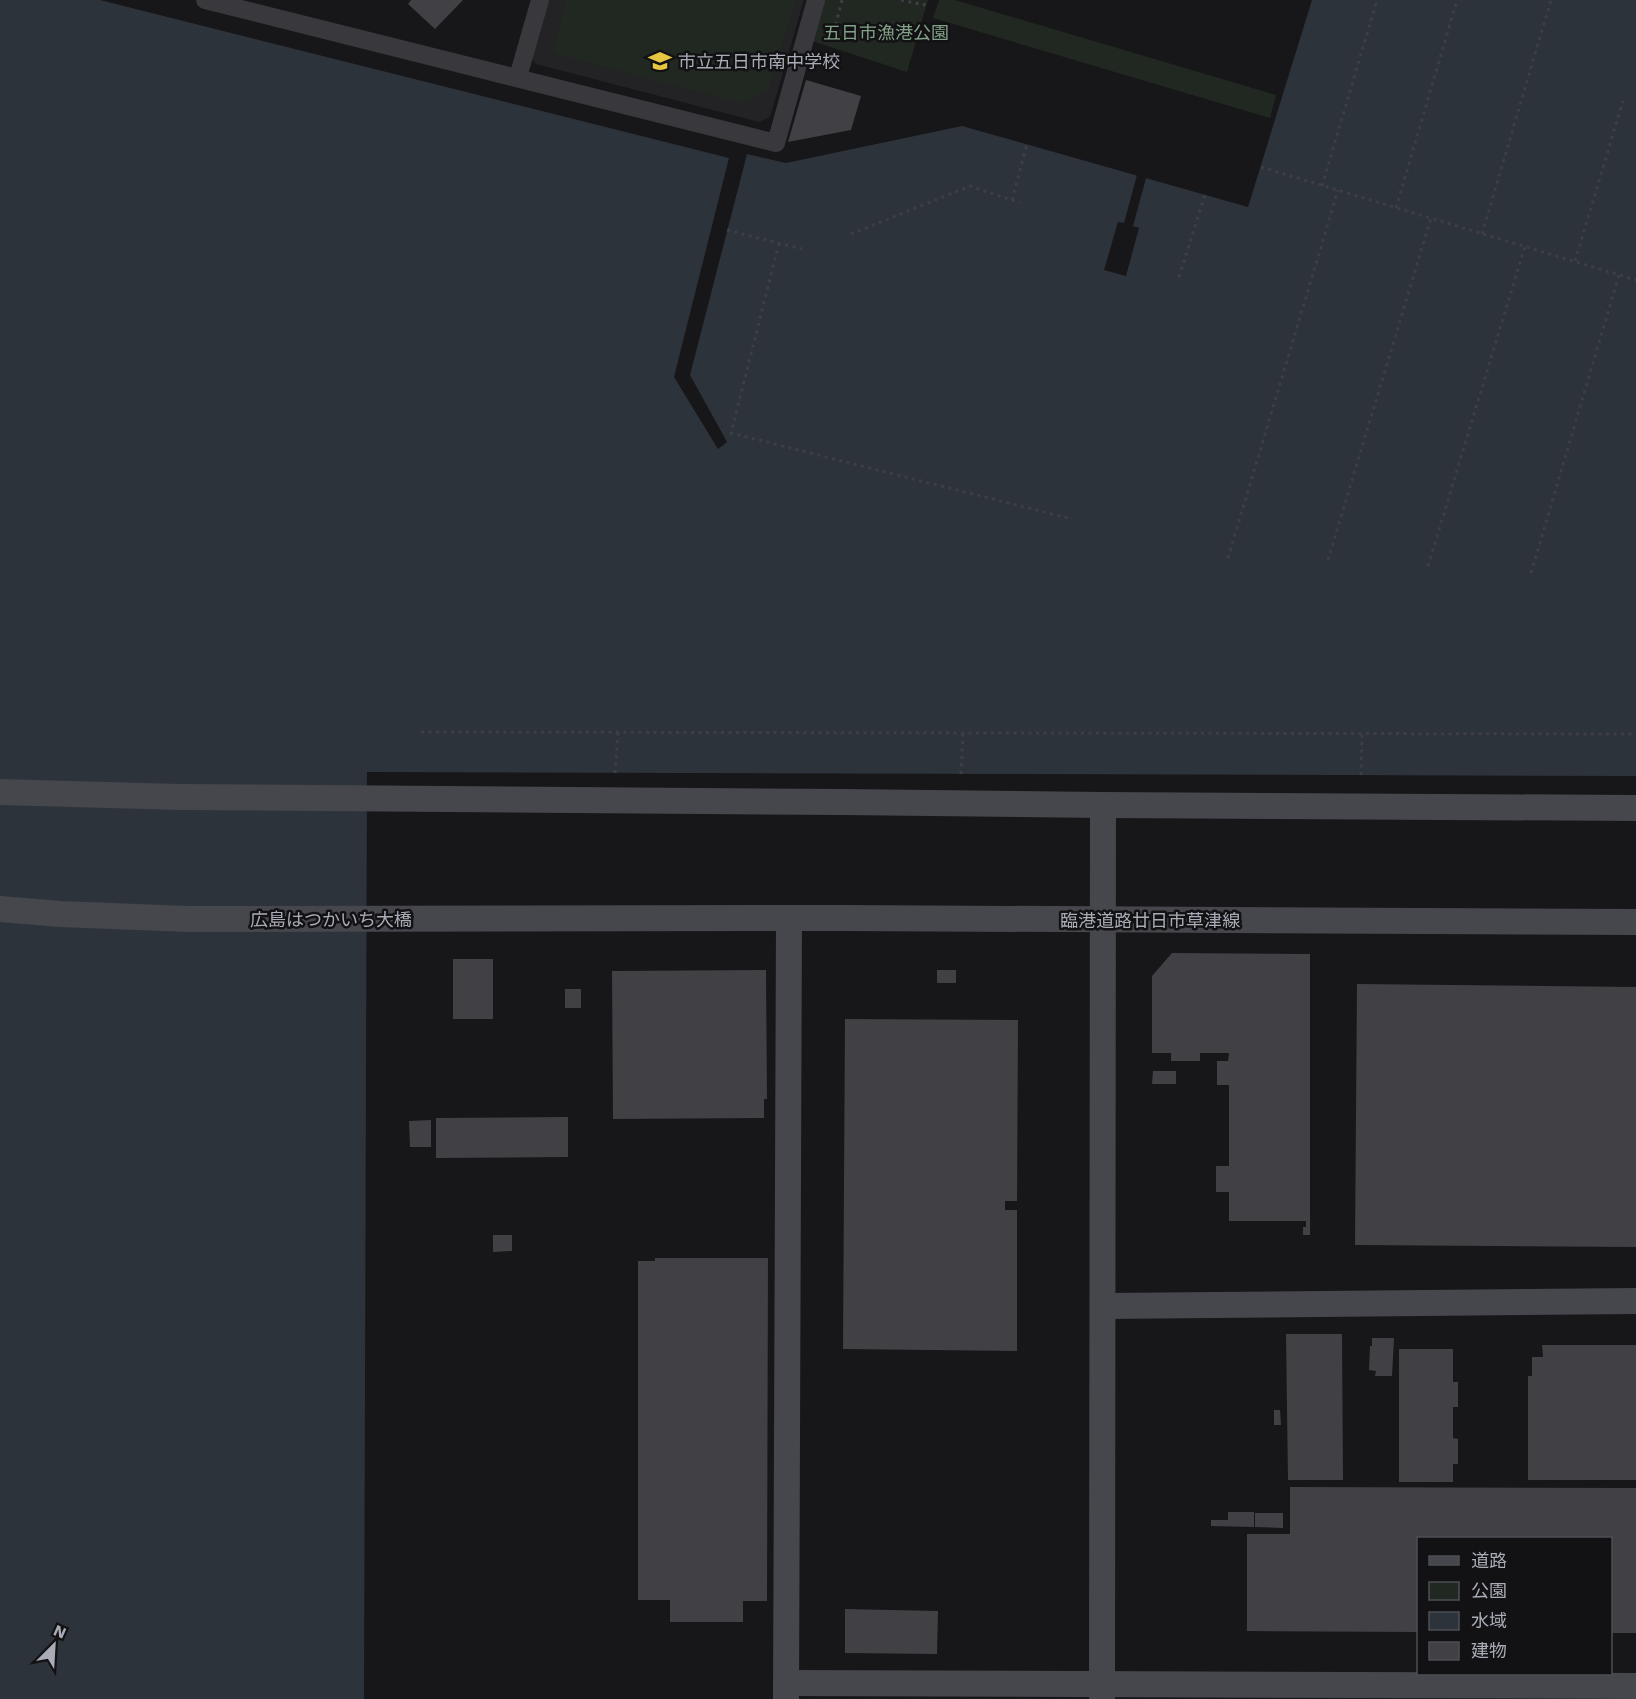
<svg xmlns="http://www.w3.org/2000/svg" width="1636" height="1699" font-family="'Work Sans','Noto Sans JP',sans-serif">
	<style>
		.built { fill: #232225 }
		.green { fill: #212822 }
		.water { fill: #2d333b }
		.pier { fill: #171618 }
		.building { fill: #414145 }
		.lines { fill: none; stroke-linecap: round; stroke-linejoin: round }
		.path { stroke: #3e3e44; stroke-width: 3; stroke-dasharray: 3 4.5; stroke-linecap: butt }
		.street { stroke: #38383d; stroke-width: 18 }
		.secondary { stroke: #46464d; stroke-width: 26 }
		.labels { text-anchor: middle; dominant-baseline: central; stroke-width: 5; stroke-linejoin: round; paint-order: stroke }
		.park-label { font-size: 18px; fill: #82a188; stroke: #121113 }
		.poi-label { font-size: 18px; fill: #a9acb7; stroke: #121113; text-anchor: start }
		.street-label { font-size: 18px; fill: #a9acb7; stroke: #121113 }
	</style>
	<rect width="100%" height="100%" fill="#171618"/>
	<!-- built -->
	<polygon class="built" points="547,0 804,0 770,117 759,122 536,64 531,58"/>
	<!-- green -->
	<g class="green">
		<polygon points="566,0 796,0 769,88 743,104 553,53"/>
		<polygon points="824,0 928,0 907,72 812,41"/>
		<polygon points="939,0 955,0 1276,95 1270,118 933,18"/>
	</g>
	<!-- water -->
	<polygon class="water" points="0,0 100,0 729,158 674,377 718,449 727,442 690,375 747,154 786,163 962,126 1248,207 1312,0 1636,0 1636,776 367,772 364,1699 0,1699"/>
	<!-- pier -->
	<polygon class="pier" points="1137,175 1146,178 1133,226 1139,228 1126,276 1104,270 1118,222 1124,223"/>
	<!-- building -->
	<g class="building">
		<polygon points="411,0 463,0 435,29 408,4"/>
		<polygon points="806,80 861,96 851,130 788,142"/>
		<polygon points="1172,953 1310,954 1310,1235 1303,1235 1303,1227 1306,1227 1306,1221 1229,1221 1229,1192 1216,1192 1216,1166 1229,1166 1229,1085 1217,1085 1217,1061 1228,1061 1229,1053 1200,1053 1200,1061 1171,1061 1171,1053 1152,1053 1152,976"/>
		<rect x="453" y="959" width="40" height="60"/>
		<polygon points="766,970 767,1099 764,1099 764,1118 613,1119 612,971"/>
		<rect x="937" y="970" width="19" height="13"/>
		<polygon points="1357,984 1636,987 1636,1247 1355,1245"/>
		<rect x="565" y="989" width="16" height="19"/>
		<polygon points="845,1019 1018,1020 1017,1201 1005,1201 1005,1210 1017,1210 1017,1351 843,1349"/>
		<polygon points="1153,1071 1176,1071 1176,1084 1152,1084"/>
		<polygon points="568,1117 568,1157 436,1158 436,1118"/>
		<polygon points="431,1120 431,1147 410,1147 409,1121"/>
		<polygon points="493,1235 512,1235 512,1251 493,1252"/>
		<polygon points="655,1258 768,1258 767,1601 743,1601 743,1622 670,1622 670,1600 638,1600 638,1261 655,1261"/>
		<polygon points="1286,1334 1342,1334 1343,1480 1288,1480"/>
		<polygon points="1372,1338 1394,1338 1392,1376 1375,1376 1376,1371 1369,1370 1370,1346 1372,1346"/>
		<polygon points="1542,1345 1636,1345 1636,1480 1528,1480 1528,1376 1532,1376 1532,1357 1543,1357"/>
		<polygon points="1399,1349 1453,1349 1453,1382 1458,1382 1458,1407 1453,1407 1453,1438 1458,1439 1458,1464 1453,1464 1453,1482 1399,1482"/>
		<polygon points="1274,1410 1280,1410 1281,1425 1274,1425"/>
		<polygon points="1290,1487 1636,1488 1636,1633 1610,1633 1610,1538 1418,1538 1418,1632 1247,1631 1247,1534 1290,1534"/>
		<polygon points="1228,1512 1254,1512 1254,1527 1211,1526 1211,1520 1228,1520"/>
		<polygon points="1255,1513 1283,1513 1283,1528 1255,1527"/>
		<polygon points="845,1609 938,1611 937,1654 845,1653"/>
	</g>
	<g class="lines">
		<!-- path -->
		<g class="path">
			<polyline points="901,0 924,5 925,0"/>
			<polyline points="834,32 842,0"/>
			<polyline points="1261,167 1636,280"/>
			<polyline points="1322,186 1377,0"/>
			<polyline points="1012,200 1027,144"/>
			<polyline points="1396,208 1457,0"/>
			<polyline points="727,230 802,249"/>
			<polyline points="851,234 970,186 1020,203"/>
			<polyline points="1482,234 1551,0"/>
			<polyline points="779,243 731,433 1068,518"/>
			<polyline points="1575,261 1623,101"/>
			<polyline points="1179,277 1205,195"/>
			<polyline points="1228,558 1338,190"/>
			<polyline points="1328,560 1431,218"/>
			<polyline points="1428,566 1525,246"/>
			<polyline points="1531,573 1619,275"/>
			<polyline points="421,732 1636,734"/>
			<polyline points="615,773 618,732"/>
			<polyline points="961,774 963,733"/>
			<polyline points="1361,775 1362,734"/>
		</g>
		<!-- street -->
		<g class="street">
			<polyline points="205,0 776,143 816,0"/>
			<polyline points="518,77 540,0"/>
		</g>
		<!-- secondary -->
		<g class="secondary">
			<polyline points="0,792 180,797 843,802 1103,805 1636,808"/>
			<polyline points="0,909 60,914 188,919 843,918 1636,922"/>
			<polyline points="1103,1306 1636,1301"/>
			<polyline points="786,1683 1636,1686"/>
			<polyline points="786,1698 789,918"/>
			<polyline points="1102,1699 1103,805"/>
		</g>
	</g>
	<!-- icons -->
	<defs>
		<g id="school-bare" transform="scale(1.8)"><path d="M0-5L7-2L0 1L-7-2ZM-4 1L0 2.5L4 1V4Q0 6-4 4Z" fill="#e6c641" stroke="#121113" stroke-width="2.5" paint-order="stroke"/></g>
	</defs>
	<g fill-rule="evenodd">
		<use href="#school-bare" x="660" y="61"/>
	</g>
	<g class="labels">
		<!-- park labels -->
		<g class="park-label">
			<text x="886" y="32">五日市漁港公園</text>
		</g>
		<!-- poi labels -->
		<g class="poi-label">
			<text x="678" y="61">市立五日市南中学校</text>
		</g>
		<!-- street labels -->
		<g class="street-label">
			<text x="331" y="919">広島はつかいち大橋</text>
			<text x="1150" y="920">臨港道路廿日市草津線</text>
		</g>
	</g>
	<!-- legend -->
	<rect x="1417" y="1537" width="195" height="138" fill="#121113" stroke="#4e4f55" stroke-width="1.5"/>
	<rect x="1429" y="1556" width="30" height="9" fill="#46464d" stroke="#4e4f55" stroke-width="1.5"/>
	<text x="1471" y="1567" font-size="18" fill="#a9acb7">道路</text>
	<rect x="1429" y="1582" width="30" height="18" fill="#212822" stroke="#4e4f55" stroke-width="1.5"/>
	<text x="1471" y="1597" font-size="18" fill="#a9acb7">公園</text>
	<rect x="1429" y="1612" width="30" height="18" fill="#2d333b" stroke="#4e4f55" stroke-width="1.5"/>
	<text x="1471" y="1627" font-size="18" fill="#a9acb7">水域</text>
	<rect x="1429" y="1642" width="30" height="18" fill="#414145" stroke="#4e4f55" stroke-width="1.5"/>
	<text x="1471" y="1657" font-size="18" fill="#a9acb7">建物</text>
	<!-- north arrow -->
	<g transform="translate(54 1645) rotate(24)" stroke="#121113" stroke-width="4.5" paint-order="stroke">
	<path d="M0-4.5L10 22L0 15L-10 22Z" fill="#a9acb7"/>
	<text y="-9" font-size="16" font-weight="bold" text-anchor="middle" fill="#a9acb7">N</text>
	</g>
</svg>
